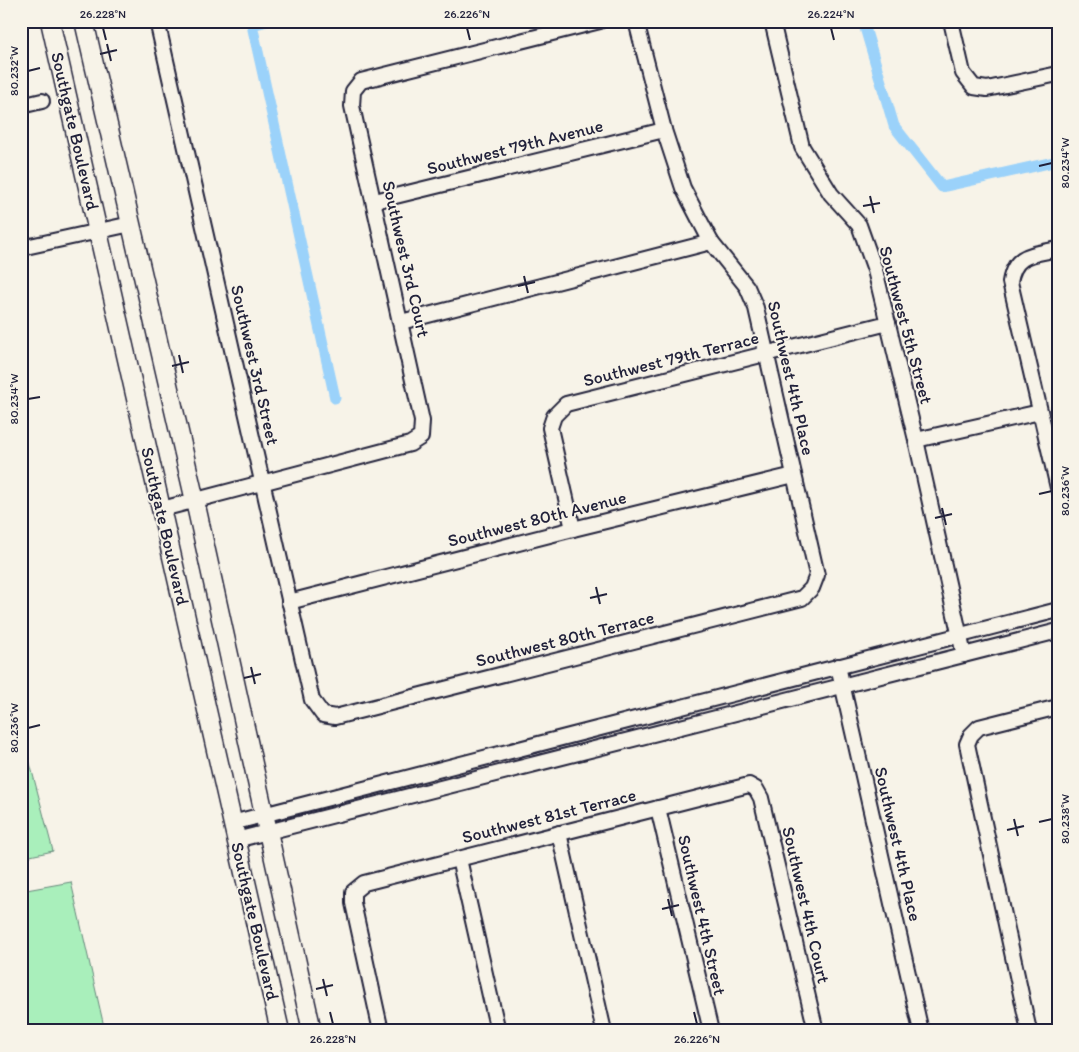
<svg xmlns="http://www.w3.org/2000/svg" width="1079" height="1052" font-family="Itim,sans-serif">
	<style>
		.green { fill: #a9efbb; stroke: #66887b }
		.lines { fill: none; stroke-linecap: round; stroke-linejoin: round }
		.canal { stroke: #9bd2fa; stroke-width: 11 }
		.minor-casing { stroke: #22223b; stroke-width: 18 }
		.major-casing { stroke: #22223b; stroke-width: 21 }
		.minor { stroke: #f7f3e8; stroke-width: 14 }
		.major { stroke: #f7f3e8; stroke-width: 18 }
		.ticks { fill: none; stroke: #22223b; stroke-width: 2 }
		.labels { text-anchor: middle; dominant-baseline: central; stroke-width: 4; stroke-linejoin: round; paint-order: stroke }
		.street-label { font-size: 18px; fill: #22223b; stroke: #f7f3e8 }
		.neatline { fill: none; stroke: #22223b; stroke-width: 2 }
		.ticks-label { font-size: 12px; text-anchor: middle; fill: #22223b }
	</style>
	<rect width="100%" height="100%" fill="#f7f3e8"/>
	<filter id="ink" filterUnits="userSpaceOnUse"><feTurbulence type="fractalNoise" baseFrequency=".02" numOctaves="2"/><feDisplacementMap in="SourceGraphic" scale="10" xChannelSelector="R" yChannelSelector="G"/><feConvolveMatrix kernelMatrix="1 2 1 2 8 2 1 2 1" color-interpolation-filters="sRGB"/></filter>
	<g filter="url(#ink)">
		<!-- green -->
		<g class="green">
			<polygon points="21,729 53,851 21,858"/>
			<polygon points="71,882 105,1031 21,1031 21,891"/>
		</g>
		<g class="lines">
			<!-- canal -->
			<g class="canal">
				<polyline points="267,21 252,25 335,398"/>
				<polyline points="863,21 894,126 942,187 1058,161"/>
			</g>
			<!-- minor casing -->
			<g class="minor-casing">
				<g id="minor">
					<polyline points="157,21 312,700 323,715 335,717 802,598 812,588 817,575 756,308 747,287 711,242 683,188 664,130 636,21"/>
					<polyline points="772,21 802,147 831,194 859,225 875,270 916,440 964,655"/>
					<polyline points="951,21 963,73 974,87 987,89 1058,74"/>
					<polyline points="21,106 42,101"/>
					<polyline points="375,201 664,130"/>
					<polyline points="21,248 131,224"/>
					<path d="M 1058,249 C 1032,255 1015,253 1010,282 L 1058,488"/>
					<polyline points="401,322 711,242"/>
					<polyline points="916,440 1040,412"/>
					<polyline points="162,509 410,444 421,437 422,421 352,106 353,91 361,81 600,21"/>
					<polyline points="573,529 550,428 554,416 566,404 888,323"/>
					<polyline points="289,602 573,529 794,475"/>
					<polyline points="838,666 921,1031"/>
					<polyline points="658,808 711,1031"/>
					<polyline points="232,823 1058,610"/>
					<polyline points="559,833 604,1031"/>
					<polyline points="236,840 1058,631"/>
					<polyline points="459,859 498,1031"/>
					<polyline points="381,1031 353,903 353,892 364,883 749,785 756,789 761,798 816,1031"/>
					<polyline points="1029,1031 967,744 971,735 979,727 1058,707"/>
				</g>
			</g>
			<!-- major casing -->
			<g class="major-casing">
				<g id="major">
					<polyline points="50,21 280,1031"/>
					<polyline points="84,21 195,501 312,1031"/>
				</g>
			</g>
			<!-- minor -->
			<use href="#minor" class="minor"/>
			<!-- major -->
			<use href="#major" class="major"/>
		</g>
	</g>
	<!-- ticks -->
	<path class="ticks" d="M 103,28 L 106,40M 467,28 L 470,40M 831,28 L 834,40M 107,44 L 111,61M 100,54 L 117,50M 28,71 L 40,68M 1039,166 L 1052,163M 870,196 L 874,213M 863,206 L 880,203M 524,276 L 528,293M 518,286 L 535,282M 179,355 L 183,373M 172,366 L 189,362M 28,399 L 40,397M 1039,494 L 1052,491M 942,508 L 946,525M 935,518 L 952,514M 596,587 L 600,604M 590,598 L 607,594M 251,667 L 255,684M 244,678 L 261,674M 28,728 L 40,725M 1014,819 L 1018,836M 1039,822 L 1052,819M 1007,830 L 1024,826M 668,899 L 672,916M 662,909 L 679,905M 323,979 L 327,996M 316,989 L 333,985M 330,1012 L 333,1024M 694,1012 L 697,1024"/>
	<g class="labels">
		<!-- street labels -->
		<g class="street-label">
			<text transform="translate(75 131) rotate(77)">Southgate Boulevard</text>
			<text transform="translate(515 147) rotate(-14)">Southwest 79th Avenue</text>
			<text transform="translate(406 259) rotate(77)">Southwest 3rd Court</text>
			<text transform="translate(906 325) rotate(75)">Southwest 5th Street</text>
			<text transform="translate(671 359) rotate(-14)">Southwest 79th Terrace</text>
			<text transform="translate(255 365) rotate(77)">Southwest 3rd Street</text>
			<text transform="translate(791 378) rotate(77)">Southwest 4th Place</text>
			<text transform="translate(537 519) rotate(-14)">Southwest 80th Avenue</text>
			<text transform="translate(165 526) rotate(77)">Southgate Boulevard</text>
			<text transform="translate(565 639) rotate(-14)">Southwest 80th Terrace</text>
			<text transform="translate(549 816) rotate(-14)">Southwest 81st Terrace</text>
			<text transform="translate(898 844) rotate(77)">Southwest 4th Place</text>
			<text transform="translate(806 905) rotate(77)">Southwest 4th Court</text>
			<text transform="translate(702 915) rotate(77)">Southwest 4th Street</text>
			<text transform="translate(255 921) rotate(77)">Southgate Boulevard</text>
		</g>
	</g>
	<!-- margin -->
	<rect width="1079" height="1052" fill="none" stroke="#f7f3e8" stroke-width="55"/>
	<rect x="28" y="28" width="1024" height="996" class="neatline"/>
	<g class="ticks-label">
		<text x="103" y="18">26.228°N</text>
		<text x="467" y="18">26.226°N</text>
		<text x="831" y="18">26.224°N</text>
		<text transform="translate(14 71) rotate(-90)" y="4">80.232°W</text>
		<text transform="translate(1065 163) rotate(-90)" y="4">80.234°W</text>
		<text transform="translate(14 399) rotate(-90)" y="4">80.234°W</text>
		<text transform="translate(1065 491) rotate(-90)" y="4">80.236°W</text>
		<text transform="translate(14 728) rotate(-90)" y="4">80.236°W</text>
		<text transform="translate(1065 819) rotate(-90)" y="4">80.238°W</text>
		<text x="333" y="1043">26.228°N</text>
		<text x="697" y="1043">26.226°N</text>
	</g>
</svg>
